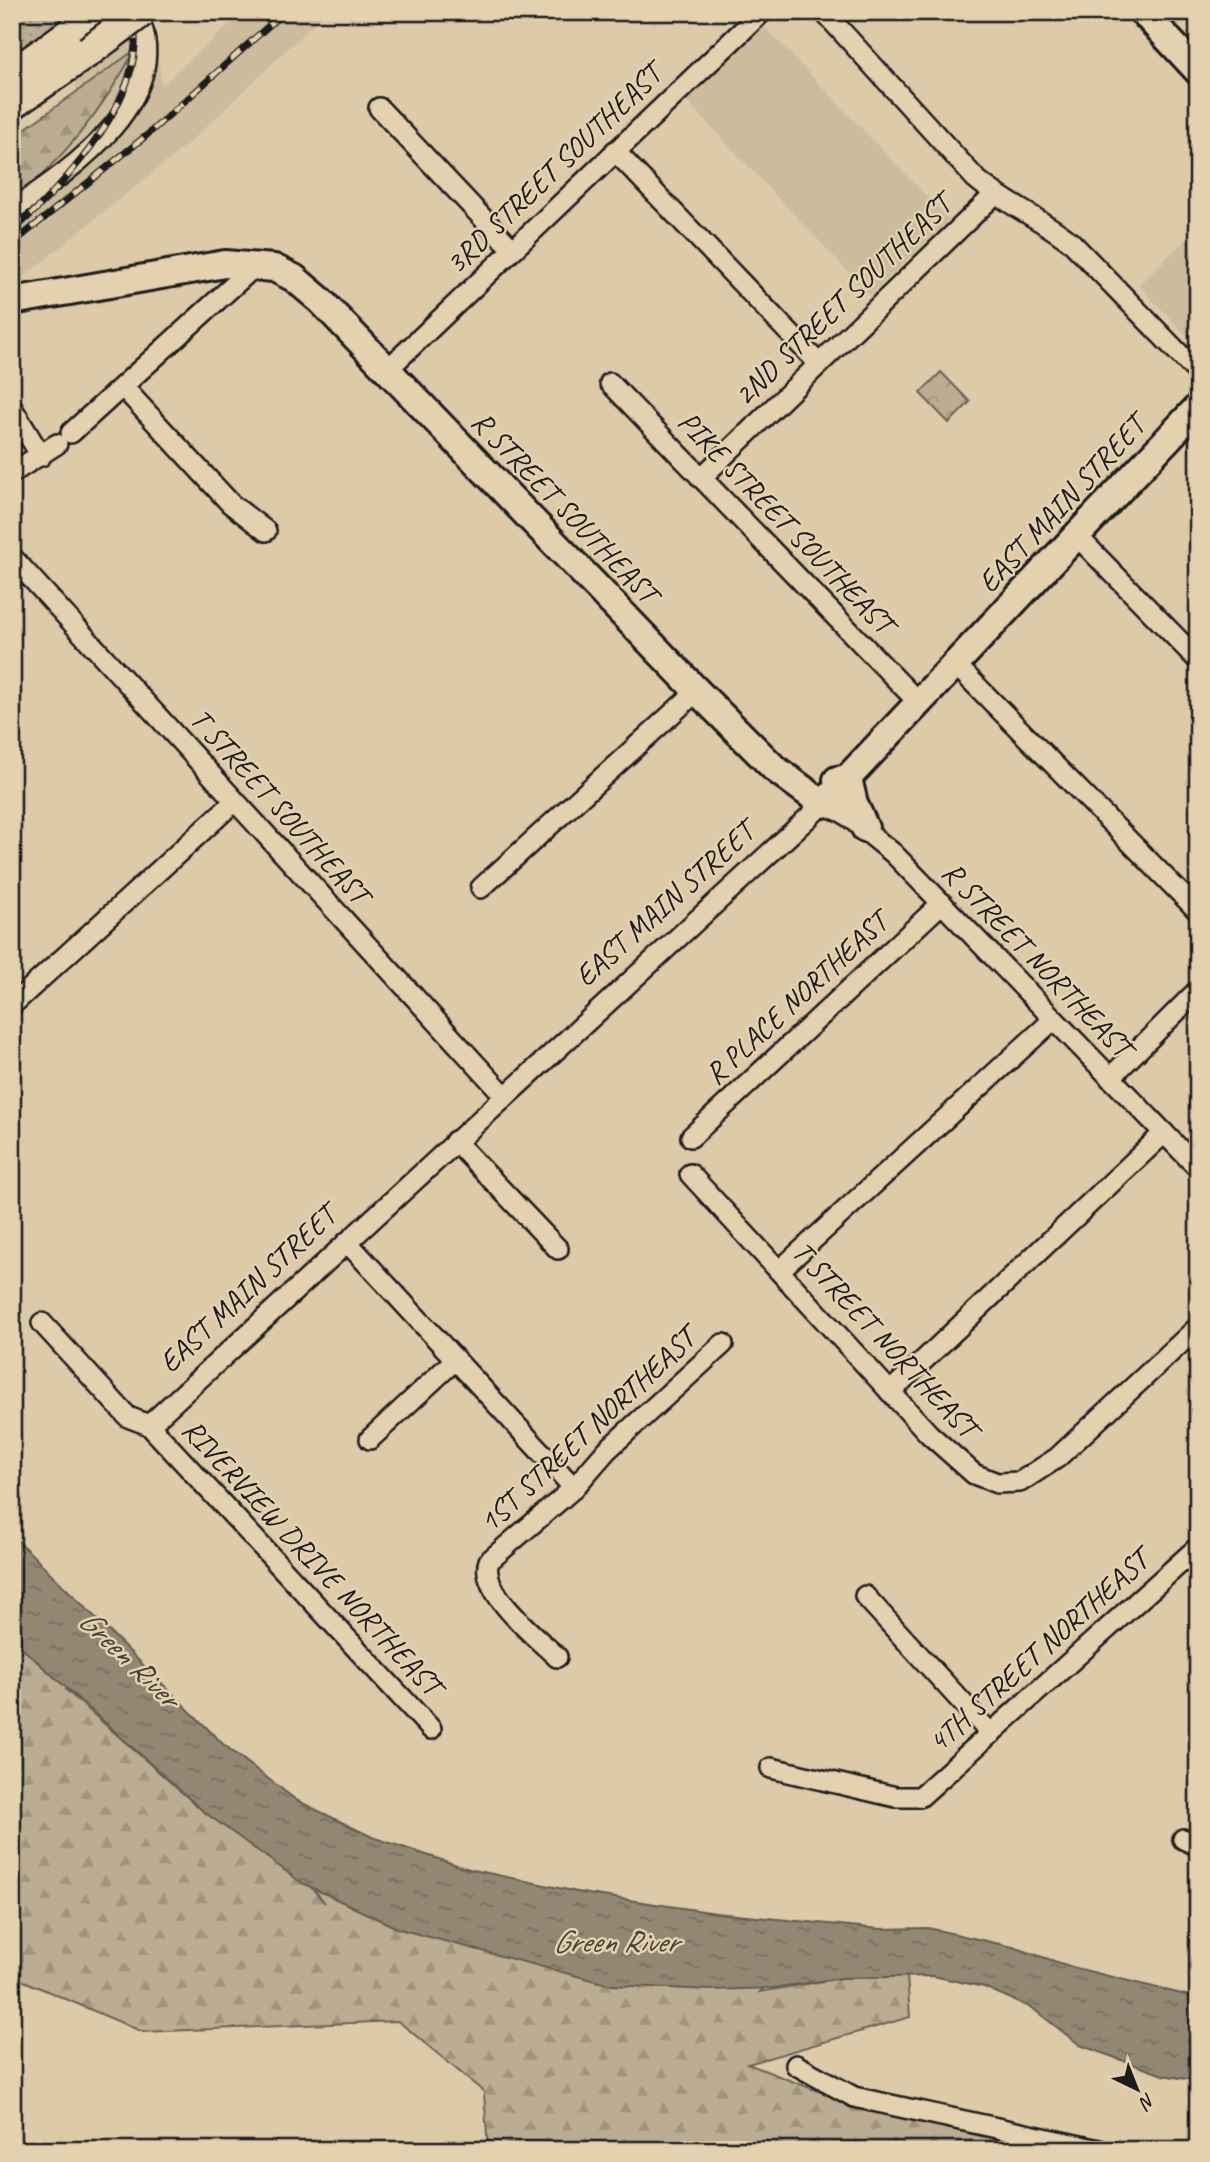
<svg xmlns="http://www.w3.org/2000/svg" width="1210" height="2162" font-family="Caveat,sans-serif">
	<style>
		.built { fill: #ccbb9d }
		.grass { fill: url(#grass-dots); stroke: #6c6457; stroke-width: 2 }
		.forest { fill: url(#forest-firs); stroke: #6c6457; stroke-width: 2 }
		.park { fill: url(#park-crowns); stroke: #6c6457; stroke-width: 2 }
		.water { fill: url(#water-ripples); stroke: #635c50; stroke-width: 2 }
		.lines { fill: none; stroke-linecap: round; stroke-linejoin: round }
		.minor-casing { stroke: #1c1c1c; stroke-width: 24 }
		.major-casing { stroke: #1c1c1c; stroke-width: 32 }
		.highway-casing { stroke: #1c1c1c; stroke-width: 35 }
		.minor { stroke: #e4d1af; stroke-width: 19 }
		.major { stroke: #e4d1af; stroke-width: 26 }
		.highway { stroke: #e4d1af; stroke-width: 30 }
		.rail-casing { stroke: #1c1c1c; stroke-width: 7 }
		.rail { stroke: #e4d1af; stroke-width: 4.5; stroke-dasharray: 13; stroke-linecap: butt }
		.highway-bridge-casing { stroke: #1c1c1c; stroke-width: 35; stroke-linecap: butt }
		.highway-bridge { stroke: #e4d1af; stroke-width: 30 }
		.labels { text-anchor: middle; dominant-baseline: central; stroke-width: 5; stroke-linejoin: round; paint-order: stroke }
		.street-label { font-size: 30px; fill: #1c1c1c; stroke: #e4d1af }
		.water-label { font-size: 32px; font-style: italic; fill: #45413a; stroke: #e4d1af }
	</style>
	<defs>
		<pattern id="grass-dots" width="8" height="8" patternUnits="userSpaceOnUse" patternTransform="scale(1.75)"><rect width="8" height="8" fill="#bcad92"/><path d="M2 2h.1M6 6h.1" fill="none" stroke="#a1947d" stroke-width="1.8" stroke-linecap="round"/></pattern>
		<pattern id="forest-firs" width="22" height="20" patternUnits="userSpaceOnUse" patternTransform="scale(1.75)"><rect width="22" height="20" fill="#bcad92"/><path d="M5 1l3.5 6h-7zM16 11l3.5 6h-7z" fill="#a1947d"/></pattern>
		<pattern id="park-crowns" width="20" height="18" patternUnits="userSpaceOnUse" patternTransform="scale(1.75)"><rect width="20" height="18" fill="#bcad92"/><path d="M2 6a3 3 0 1 1 6 0M12 15a3 3 0 1 1 6 0" fill="none" stroke="#a1947d"/></pattern>
		<pattern id="water-ripples" width="26" height="14" patternUnits="userSpaceOnUse" patternTransform="scale(1.75)"><rect width="26" height="14" fill="#928773"/><path d="M2 4q2-2 4 0t4 0M15 11q2-2 4 0t4 0" fill="none" stroke="#766e5e"/></pattern>
	</defs>
	<rect width="100%" height="100%" fill="#dccaa9"/>
	<filter id="ink" filterUnits="userSpaceOnUse"><feTurbulence type="fractalNoise" baseFrequency=".0143" numOctaves="2"/><feDisplacementMap in="SourceGraphic" scale="14" xChannelSelector="R" yChannelSelector="G"/><feConvolveMatrix kernelMatrix="1 2 1 2 8 2 1 2 1" color-interpolation-filters="sRGB"/></filter>
	<g filter="url(#ink)">
		<!-- built -->
		<g class="built">
			<polygon points="73,12 150,12 162,85 243,12 326,12 188,144 12,286 12,190 77,116"/>
			<polygon points="761,23 949,220 870,295 683,97"/>
			<polygon points="1198,229 1198,347 1138,285"/>
		</g>
		<!-- grass -->
		<polygon class="grass" points="12,12 73,12 72,19 12,59"/>
		<!-- forest -->
		<g class="forest">
			<path d="M 135,50 C 103,109 64,159 12,202 L 12,138 Z"/>
			<polygon points="12,1577 89,1669 66,1690 203,1811 310,1886 325,1903 263,1828 783,1969 760,1992 841,1978 907,1976 910,2017 748,2064 864,2109 1042,2150 488,2150 484,2092 398,2021 143,2032 12,1976"/>
		</g>
		<!-- park -->
		<polygon class="park" points="941,372 970,402 949,423 920,393"/>
		<!-- water -->
		<polygon class="water" points="12,1535 223,1744 296,1800 372,1837 469,1869 582,1893 716,1913 881,1929 928,1928 1013,1947 1072,1967 1198,1998 1198,2081 1163,2075 1080,2045 1032,2008 984,1987 933,1976 841,1978 773,1988 710,1990 611,1985 399,1929 302,1883 203,1811 12,1639"/>
		<g class="lines">
			<!-- minor casing -->
			<g class="minor-casing">
				<g id="minor">
					<path d="M 824,12 L 975,178 C 1005,204 1041,218 1072,243 L 1198,373"/>
					<polyline points="379,108 512,249"/>
					<polyline points="615,151 818,363"/>
					<path d="M 12,210 C 73,169 178,96 136,12"/>
					<polyline points="387,370 762,12"/>
					<polyline points="610,383 918,702"/>
					<polyline points="123,387 231,504 266,531"/>
					<polyline points="12,408 41,456"/>
					<polyline points="71,433 255,266"/>
					<polyline points="12,473 57,444"/>
					<polyline points="701,478 994,195"/>
					<polyline points="1076,535 1198,660"/>
					<polyline points="12,557 504,1095"/>
					<polyline points="955,664 1198,911"/>
					<polyline points="481,888 697,691"/>
					<polyline points="12,1005 235,801"/>
					<polyline points="1110,1078 1198,990"/>
					<polyline points="691,1137 942,903"/>
					<polyline points="455,1141 558,1249"/>
					<polyline points="690,1174 929,1434 974,1474 997,1483 1020,1482 1057,1458 1198,1327"/>
					<polyline points="347,1242 574,1488"/>
					<polyline points="780,1270 1053,1020"/>
					<polyline points="42,1323 128,1417 149,1425 431,1729"/>
					<polyline points="890,1392 1164,1133"/>
					<polyline points="149,1425 823,804 844,813 894,854 1198,1168"/>
					<polyline points="370,1439 455,1360"/>
					<polyline points="865,1596 991,1734"/>
					<path d="M 557,1657 C 537,1638 478,1591 489,1561 L 574,1488 L 607,1450 L 723,1344"/>
					<polyline points="771,1768 896,1797 920,1797 1198,1547"/>
					<polyline points="1183,1839 1198,1846"/>
					<polyline points="796,2065 854,2097 1099,2150"/>
				</g>
			</g>
			<!-- major casing -->
			<g class="major-casing">
				<g id="major">
					<polyline points="1143,12 1198,71"/>
					<polyline points="12,301 225,264 274,268 294,278 320,300 697,691 774,768 823,804 1198,407"/>
					<polyline points="837,780 848,778 854,804 865,828"/>
				</g>
			</g>
			<!-- highway casing -->
			<g class="highway-casing">
				<g id="highway">
					<polyline points="12,75 100,12"/>
					<polyline points="12,104 89,51"/>
				</g>
			</g>
			<!-- minor -->
			<use href="#minor" class="minor"/>
			<!-- major -->
			<use href="#major" class="major"/>
			<!-- highway -->
			<use href="#highway" class="highway"/>
			<!-- rail casing -->
			<g class="rail-casing">
				<g id="rail">
					<path d="M 12,232 C 60,189 132,112 135,45 C 136,34 133,23 132,12"/>
					<polyline points="12,244 147,135 284,12"/>
				</g>
			</g>
			<!-- rail -->
			<use href="#rail" class="rail"/>
			<!-- highway-bridge casing -->
			<g class="highway-bridge-casing">
				<polyline id="highway-bridge" points="89,51 141,12"/>
			</g>
			<!-- highway-bridge -->
			<use href="#highway-bridge" class="highway-bridge"/>
		</g>
	</g>
	<g class="labels">
		<!-- street labels -->
		<g class="street-label">
			<text transform="translate(553 169) rotate(-44)">3RD STREET SOUTHEAST</text>
			<text transform="translate(842 300) rotate(-44)">2ND STREET SOUTHEAST</text>
			<text transform="translate(1061 504) rotate(-47)">EAST MAIN STREET</text>
			<text transform="translate(565 507) rotate(46)">R STREET SOUTHEAST</text>
			<text transform="translate(786 522) rotate(46)">PIKE STREET SOUTHEAST</text>
			<text transform="translate(280 806) rotate(48)">T STREET SOUTHEAST</text>
			<text transform="translate(664 904) rotate(-42)">EAST MAIN STREET</text>
			<text transform="translate(1037 959) rotate(46)">R STREET NORTHEAST</text>
			<text transform="translate(796 998) rotate(-43)">R PLACE NORTHEAST</text>
			<text transform="translate(247 1289) rotate(-43)">EAST MAIN STREET</text>
			<text transform="translate(885 1339) rotate(47)">T STREET NORTHEAST</text>
			<text transform="translate(587 1430) rotate(-43)">1ST STREET NORTHEAST</text>
			<text transform="translate(312 1557) rotate(47)">RIVERVIEW DRIVE NORTHEAST</text>
			<text transform="translate(1038 1651) rotate(-42)">4TH STREET NORTHEAST</text>
		</g>
		<!-- water labels -->
		<g class="water-label">
			<text transform="translate(129 1658) rotate(44)">Green River</text>
			<text x="615" y="1941">Green River</text>
		</g>
	</g>
	<!-- margin -->
	<rect width="1210" height="2162" fill="none" stroke="#e4d1af" stroke-width="42"/>
	<rect x="21" y="21" width="1168" height="2120" fill="none" stroke="#1c1c1c" stroke-width="2.5" filter="url(#ink)"/>
	<!-- north arrow -->
	<g transform="translate(1137 2089) rotate(137)" stroke="#e4d1af" stroke-width="5" paint-order="stroke">
	<path d="M0-5L12 26L0 18L-12 26Z" fill="#1c1c1c"/>
	<text y="-10" font-size="19" font-weight="bold" text-anchor="middle" fill="#1c1c1c">N</text>
	</g>
</svg>
